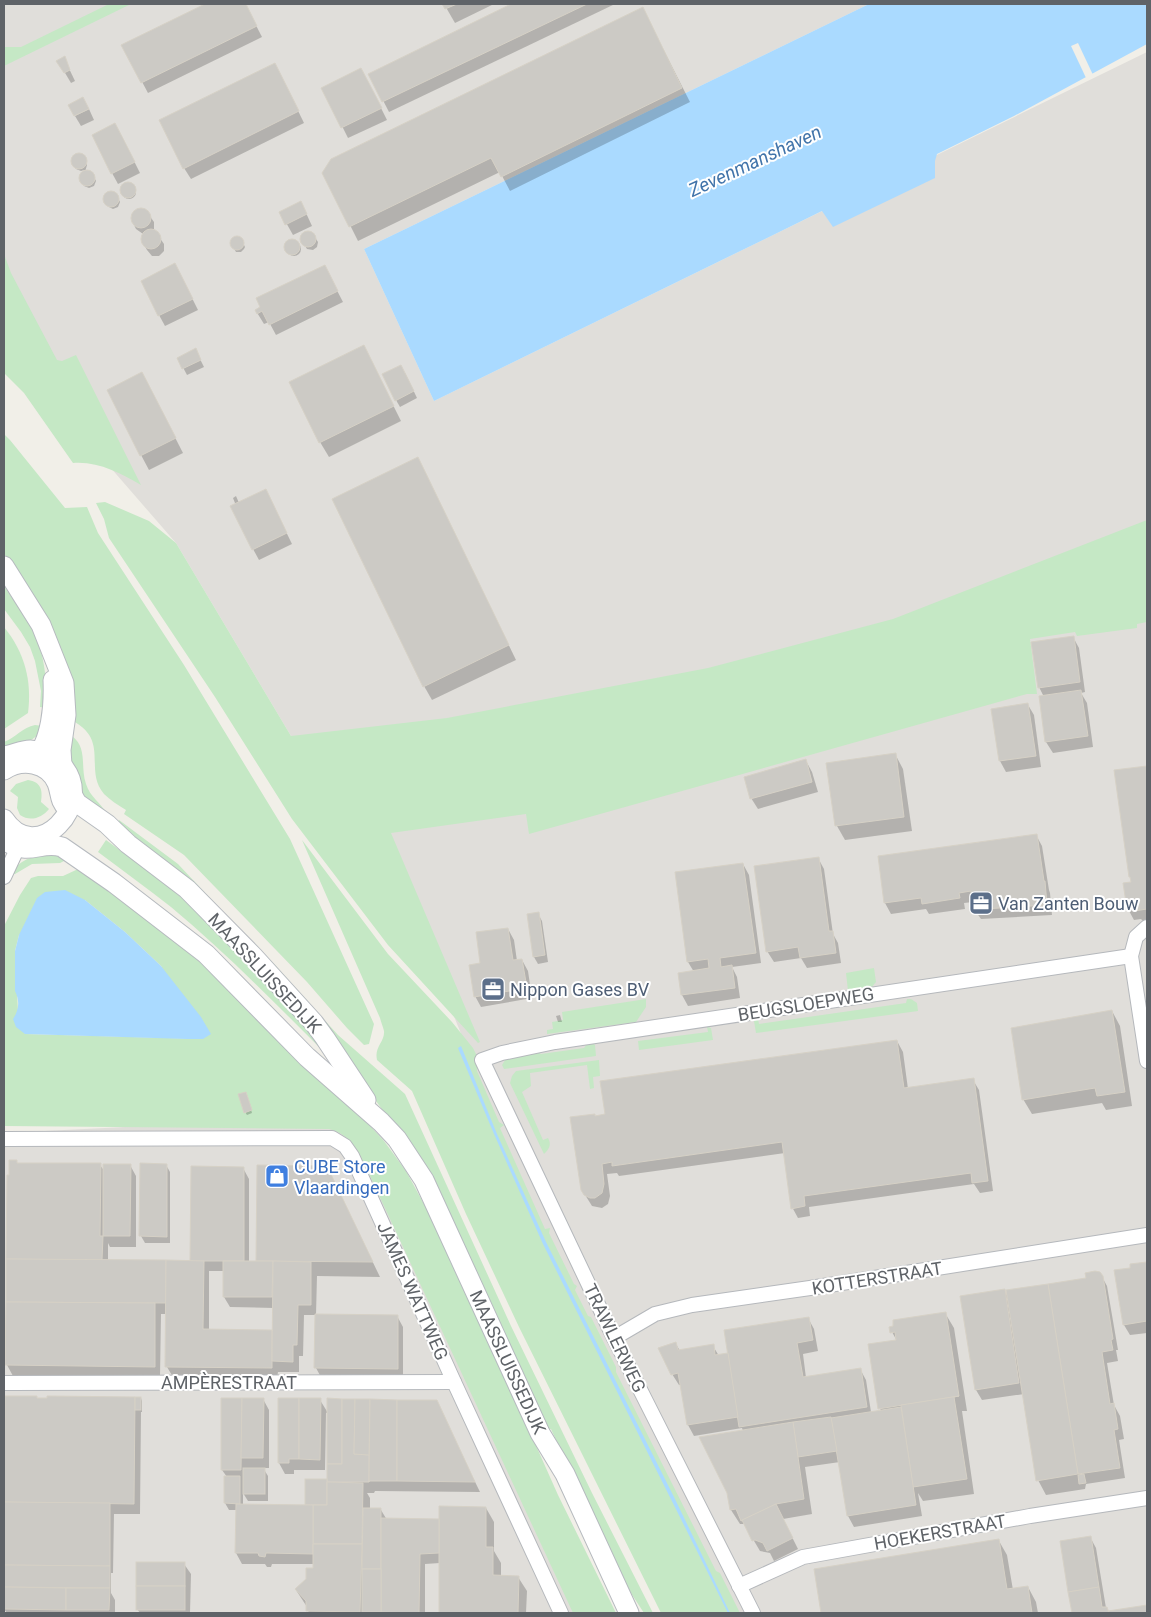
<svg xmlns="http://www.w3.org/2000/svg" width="1151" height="1617" font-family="Roboto,sans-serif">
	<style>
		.industrial { fill: #e0deda }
		.green { fill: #c5e8c5; fill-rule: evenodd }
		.water { fill: #aadaff }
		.pier { fill: #f1efe8 }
		.shadow { fill: #0003; fill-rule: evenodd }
		.building { fill: #cccac5; stroke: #d6d1c6 }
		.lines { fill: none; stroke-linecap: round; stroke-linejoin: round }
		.street-casing { stroke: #b5b8bc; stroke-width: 16 }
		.secondary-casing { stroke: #b6babf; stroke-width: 21 }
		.street { stroke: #fff; stroke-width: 14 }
		.secondary { stroke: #fff; stroke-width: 19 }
		.labels { text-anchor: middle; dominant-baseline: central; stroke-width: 4; stroke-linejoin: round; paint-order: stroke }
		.service-label { font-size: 18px; fill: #4e5e75; stroke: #fff; text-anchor: start }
		.street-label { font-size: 18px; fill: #5f6368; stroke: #fff }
		.shop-label { font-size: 18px; fill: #366cbe; stroke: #fff; text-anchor: start }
		.water-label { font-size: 19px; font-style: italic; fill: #4174aa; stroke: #fff }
	</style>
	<rect width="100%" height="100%" fill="#f1efe8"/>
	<!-- industrial -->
	<g class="industrial">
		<polygon points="4,4 869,4 364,249 434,401 1147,52 1147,1613 727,1613 546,1241 453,1014 291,736 176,543 4,345"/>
		<polygon points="324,1117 361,1140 580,1613 4,1613 4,1133"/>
	</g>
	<!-- green -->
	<g class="green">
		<polygon points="109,4 131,4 4,66 4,47 21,47"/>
		<path d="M 4,254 L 11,273 L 57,360 L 62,361 L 76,355 L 141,485 C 120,473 98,461 73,463 L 24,393 L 4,373 Z"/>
		<path d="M 4,434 L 10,440 L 65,508 L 87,507 L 98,533 L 184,665 L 290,839 L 374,1024 L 369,1044 L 364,1045 L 347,1028 L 307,982 L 184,855 L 124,814 L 126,810 C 118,805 110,800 104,794 C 83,769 111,740 71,720 L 12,568 L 4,553 Z"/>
		<polygon points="105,502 149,521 176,543 291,736 447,718 708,668 893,619 1147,520 1147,622 1137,624 1137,628 1077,636 1075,632 1030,639 1037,694 1027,694 529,834 526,814 391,833 480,1042 478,1043 388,945 292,819 215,697 109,538 104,519 96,503"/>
		<path d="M 4,586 C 12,599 23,611 30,625 C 45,651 47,679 46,708 L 40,707 L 41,691 L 35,661 L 30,647 L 21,632 L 4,609 Z"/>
		<path d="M 4,627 C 25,653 32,681 28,713 L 4,729 Z"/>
		<path d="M 35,725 L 43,726 C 37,743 19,744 4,748 L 4,742 C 15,738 23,727 35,725 Z"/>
		<path d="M 72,736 C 88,748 80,767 86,784 C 90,797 101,803 107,814 L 82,797 L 69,763 L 67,739 Z"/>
		<path d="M 28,780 C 41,782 43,790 41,802 L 49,809 C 42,818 30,822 20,815 L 17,808 L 18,797 L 10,791 L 16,784 Z"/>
		<polygon points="119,820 178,864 237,927 275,965 338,1035 405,1094 511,1326 592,1493 653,1613 644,1613 621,1578 607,1551 551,1429 545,1431 407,1144 371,1094 221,919 172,865 116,825"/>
		<path d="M 106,840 L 158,878 L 205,917 L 305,1021 L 323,1051 C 274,1002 224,951 171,907 C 147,888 122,870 98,852 Z"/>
		<path d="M 302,840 L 388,954 L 452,1022 L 473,1048 L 478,1058 L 477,1071 L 499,1122 L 504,1125 L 500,1128 L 545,1229 L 550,1228 L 549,1233 L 574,1284 L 577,1286 L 575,1290 L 588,1316 L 591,1317 L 616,1367 L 616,1372 L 623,1386 L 716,1571 L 720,1573 L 740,1613 L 661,1613 L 519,1327 L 466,1214 L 412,1091 L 377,1060 C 374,1046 385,1042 384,1031 C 383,1027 381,1022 380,1018 Z"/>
		<path d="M 58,854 L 66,860 L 60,863 L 32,864 L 15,874 L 12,874 L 11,872 C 26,855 37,856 58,854 Z"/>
		<path d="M 76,870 L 80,870 L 177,937 L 354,1108 L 384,1141 L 406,1171 L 431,1217 L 477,1313 L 558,1495 L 616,1613 L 573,1613 L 364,1163 C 355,1146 348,1134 329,1129 L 4,1126 L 4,926 L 20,895 L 31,878 L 38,876 L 63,876 ZM 85,900 L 125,932 L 161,966 L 203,1039 L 25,1034 L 18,1012 L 15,951 L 19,935 Z"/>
		<polygon points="874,968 876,982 871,988 848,991 846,973"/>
		<polygon points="646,999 646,1007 636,1022 547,1034 547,1030 553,1029 552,1022 563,1020 562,1012"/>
		<polygon points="907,999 911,999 917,1003 918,1011 756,1033 754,1021 758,1019 759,1024 906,1003"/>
		<polygon points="707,1027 711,1028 713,1040 639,1050 638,1041 708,1032"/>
		<polygon points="592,1042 595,1045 596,1056 504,1069 502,1065 507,1057 535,1050 541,1054 584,1048 588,1043"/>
		<path d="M 599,1060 L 600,1076 L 593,1077 L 594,1088 L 590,1089 L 587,1065 L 530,1073 L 531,1086 L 522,1092 L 543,1140 L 548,1138 C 552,1145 549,1149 544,1154 L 510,1083 L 512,1076 L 516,1071 Z"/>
	</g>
	<!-- water -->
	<g class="water">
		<polygon points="869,4 1147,4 1147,44 1014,116 937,154 935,161 935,178 833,227 822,211 434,401 364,249"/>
		<path d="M 65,890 L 85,900 L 125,932 L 161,966 L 201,1017 L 211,1034 L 203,1039 L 187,1039 L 25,1034 L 16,1027 L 13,1019 C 19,1010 20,1001 15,991 L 15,951 L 19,935 L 37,898 L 45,892 Z"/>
		<polygon points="461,1046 497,1134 546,1242 674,1497 730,1613 728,1613 543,1244 494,1134 458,1048"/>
	</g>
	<!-- pier -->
	<polygon class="pier" points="1078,43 1094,77 1087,80 1071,46"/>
	<!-- shadow -->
	<g class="shadow">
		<polygon points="208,4 245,4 262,37 148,93 123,46"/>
		<polygon points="444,4 494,4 455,23"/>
		<polygon points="513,4 615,4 389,112 370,75"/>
		<polygon points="643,9 690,102 510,191 500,172 358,241 324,173"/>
		<polygon points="64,58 75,81 71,83 58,61"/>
		<polygon points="281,76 304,123 191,179 184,168"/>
		<polygon points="367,80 387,120 348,138 323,88"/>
		<polygon points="89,109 94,120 81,126 75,116"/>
		<polygon points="121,135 140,173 118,184 112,173"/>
		<polygon points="80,155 83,157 87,165 85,172 88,171 92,173 96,181 94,186 89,188 84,186 81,177 84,170 81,171 76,169 72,161 75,156"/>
		<circle cx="129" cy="192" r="7"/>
		<polygon points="112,192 116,194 120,202 118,207 113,209 109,207 105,198 107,194"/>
		<polygon points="138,209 145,209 149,215 154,222 154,229 152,231 155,231 164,244 164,251 159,256 152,256 147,250 143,243 143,234 136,229 132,221 132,214"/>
		<polygon points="280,212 306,213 312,226 293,235"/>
		<polygon points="306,233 312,233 318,242 317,247 313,250 307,249 302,241 302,236"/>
		<polygon points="238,237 241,239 245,247 244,249 241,252 236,252 231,243 233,239"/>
		<circle cx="294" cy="249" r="7"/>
		<polygon points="181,276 198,310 165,326 159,315"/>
		<polygon points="330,277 343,302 276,335 269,322 264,324 256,311"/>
		<polygon points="199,357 204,367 187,375 178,358"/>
		<polygon points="371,361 401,421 329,457 320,442"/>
		<polygon points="142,373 183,453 149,470 141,455"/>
		<polygon points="405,373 417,398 400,407 396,400"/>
		<polygon points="418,459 516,660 432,700 424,686"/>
		<polygon points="236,496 239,503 271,501 292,544 259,560 253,549 233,498"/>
		<polygon points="1073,637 1079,648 1085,692 1081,693 1087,703 1093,747 1053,753 1046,742 1040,697 1044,697 1039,687"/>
		<polygon points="1028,705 1034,715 1041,767 1006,772 1000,761 993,710"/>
		<polygon points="895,754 903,769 912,831 845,840 837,826"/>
		<polygon points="806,761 812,772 818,792 758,809 751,798"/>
		<polygon points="1147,767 1147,921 1143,921 1141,919 1134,920 1128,909 1125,884 1132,883 1115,771"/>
		<polygon points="1036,835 1042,846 1049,890 1050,893 1052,915 981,919 974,909 973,902 964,903 965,909 929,914 926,909 891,914 885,903"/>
		<polygon points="818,858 824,869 833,934 838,943 841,963 807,968 801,958 774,962 767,951"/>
		<polygon points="743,864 749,875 761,963 732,967 737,977 740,998 688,1006 682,995 679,974 694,972 688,962"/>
		<polygon points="538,914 542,921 548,962 538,964 534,957"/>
		<polygon points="508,929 514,940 517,961 522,960 528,971 532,998 481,1007 475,996 482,964"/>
		<polygon points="1112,1011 1120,1026 1132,1106 1106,1110 1102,1103 1032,1114 1023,1099"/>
		<polygon points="560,1015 562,1022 558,1022 556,1016"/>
		<polygon points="897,1041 903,1052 908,1089 973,1080 979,1090 993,1191 980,1193 974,1184 809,1207 810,1216 798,1218 792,1207 785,1153 619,1176 617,1173 607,1174 610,1196 608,1204 602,1208 592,1206 582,1190 595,1117"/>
		<polygon points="247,1096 252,1113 247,1115 245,1112"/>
		<path d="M 16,1161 L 18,1164 L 100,1165 L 105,1172 L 130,1165 L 136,1176 L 136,1247 L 110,1247 L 108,1243 L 108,1261 L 191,1262 L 243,1168 L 249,1179 L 249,1262 L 258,1263 L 327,1167 L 380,1277 L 317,1276 L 316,1315 L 397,1316 L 403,1327 L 403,1380 L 322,1379 L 316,1368 L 316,1315 L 304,1315 L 303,1356 L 299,1356 L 299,1372 L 278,1372 L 277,1378 L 173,1377 L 167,1367 L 167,1314 L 161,1314 L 160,1377 L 13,1376 L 7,1365 L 8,1177 L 11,1176 ZM 209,1271 L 224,1271 L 224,1297 L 230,1307 L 274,1308 L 273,1331 L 209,1330 Z"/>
		<polygon points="141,1165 166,1165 170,1172 170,1243 145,1243 141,1236"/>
		<polygon points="1147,1263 1147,1333 1130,1335 1124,1325 1131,1266"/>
		<polygon points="1101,1275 1107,1286 1118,1350 1116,1350 1118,1361 1107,1363 1114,1405 1120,1416 1124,1439 1119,1440 1125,1478 1086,1484 1085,1489 1046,1495 1038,1480 1024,1394 982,1400 976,1390 1004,1290 1009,1299"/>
		<polygon points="945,1313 954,1328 967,1411 962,1411 974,1494 923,1501 918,1493 922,1516 854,1527 848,1516 840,1462 805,1467 812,1514 783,1519 798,1549 774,1561 770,1553 760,1551 744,1524 740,1524 731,1510 728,1493 743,1431 742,1428 694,1436 688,1425 682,1384 679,1385 672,1374 676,1344 680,1351 713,1346 719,1356 729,1354 808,1318 814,1329 818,1351 803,1354 806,1378 860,1369 866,1380 871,1412 881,1411 880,1408 897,1341 892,1332"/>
		<polygon points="6,1397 38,1399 48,1399 48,1397 141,1398 142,1401 142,1412 141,1412 140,1514 114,1514 113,1573 111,1573 111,1593 115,1600 115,1613 7,1613 4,1609"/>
		<polygon points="263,1399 269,1410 269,1468 263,1468 268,1476 268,1501 248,1501 243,1493 243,1506 307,1506 326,1480 328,1483 329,1400 436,1402 480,1492 375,1491 374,1493 367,1493 370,1498 370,1510 381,1510 387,1520 438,1520 486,1508 494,1522 494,1551 501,1563 501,1576 518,1577 527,1591 526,1613 441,1613 440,1563 425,1564 425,1612 368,1611 368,1613 309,1613 307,1607 296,1590 307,1579 314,1569 314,1564 272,1564 271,1567 267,1567 265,1564 242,1564 236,1553 237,1510 229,1510 225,1503 225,1477 227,1477 222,1470"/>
		<polygon points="320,1400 328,1413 326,1413 325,1470 294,1470 294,1474 285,1474 279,1463"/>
		<polygon points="1090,1537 1096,1548 1106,1608 1109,1612 1147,1606 1147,1613 1073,1613 1062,1542"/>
		<polygon points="999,1541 1007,1555 1013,1590 1028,1587 1036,1602 1038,1613 822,1613 816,1570"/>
		<polygon points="184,1564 191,1574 190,1613 140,1613 137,1609"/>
	</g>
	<!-- building -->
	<g class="building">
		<polygon points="205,4 246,4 257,26 141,83 121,45"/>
		<polygon points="442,4 457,4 445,9"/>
		<polygon points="511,4 587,4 382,102 368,74"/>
		<polygon points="643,7 682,88 501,177 491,158 349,227 322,173 331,159"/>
		<polygon points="65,56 70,70 64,73 56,61"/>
		<polygon points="275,63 299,111 183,169 159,120"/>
		<polygon points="361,68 382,108 341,128 321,88"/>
		<polygon points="83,97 89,109 74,116 68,105"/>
		<polygon points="115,123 135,162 111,174 92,135"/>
		<circle cx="79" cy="161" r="8"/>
		<circle cx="87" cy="178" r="8"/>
		<circle cx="128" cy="190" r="8"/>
		<circle cx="111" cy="199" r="8"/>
		<polygon points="301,201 307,214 285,225 279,212"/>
		<circle cx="141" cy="218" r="10"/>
		<circle cx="151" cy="239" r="10"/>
		<circle cx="308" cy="239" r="8"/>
		<circle cx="237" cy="243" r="7"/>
		<circle cx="292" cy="247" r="8"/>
		<polygon points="175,263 193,299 158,316 141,281"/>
		<polygon points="325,265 338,291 269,325 262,311 257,314 255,310 260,307 256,298"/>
		<polygon points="364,345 394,406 319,443 289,382"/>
		<polygon points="196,348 201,360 182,369 177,358"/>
		<polygon points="401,365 414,391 395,401 382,374"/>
		<polygon points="142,372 176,438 140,456 107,390"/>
		<polygon points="418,457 509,645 423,687 332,499"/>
		<polygon points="266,489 287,533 252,550 230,506"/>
		<polygon points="1074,636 1080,682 1038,688 1031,642"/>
		<polygon points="1081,690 1088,736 1045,742 1039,696"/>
		<polygon points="1028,703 1036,756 999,761 991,709"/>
		<polygon points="896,753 904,817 835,826 826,763"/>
		<polygon points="806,759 812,782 750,799 744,777"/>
		<polygon points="1147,766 1147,909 1134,911 1135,908 1127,909 1123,883 1131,882 1130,877 1129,877 1114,770"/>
		<polygon points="1037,834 1044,881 1045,881 1047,905 984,909 984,908 974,909 974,912 971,891 959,893 960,898 922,904 921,898 884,903 878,856"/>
		<polygon points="819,857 829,931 833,931 836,953 800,958 798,947 766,952 754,866"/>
		<polygon points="743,863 756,953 720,958 721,967 732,965 735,988 681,995 678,973 709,968 708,959 687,962 675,872"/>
		<polygon points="539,912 545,955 533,957 527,914"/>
		<polygon points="508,928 513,960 522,959 527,988 474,997 469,965 480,963 476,932"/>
		<polygon points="1112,1010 1125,1092 1097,1096 1095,1088 1022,1100 1011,1028"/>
		<polygon points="897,1040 904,1088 974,1078 988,1181 972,1183 971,1173 804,1196 805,1206 791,1209 782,1142 612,1166 612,1162 602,1164 604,1184 602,1193 595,1198 590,1198 584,1195 581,1190 570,1117 595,1114 595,1116 605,1114 600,1081"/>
		<polygon points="246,1092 252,1110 244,1113 238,1094"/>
		<polygon points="9,1160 17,1160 17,1163 101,1163 100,1236 103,1236 102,1260 6,1259 7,1175 9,1175"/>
		<polygon points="140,1163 167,1164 167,1237 139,1236"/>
		<polygon points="103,1164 131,1164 130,1236 103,1236"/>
		<polygon points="257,1165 327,1166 373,1262 256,1261"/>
		<polygon points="191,1166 244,1167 244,1261 190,1261"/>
		<polygon points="6,1259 166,1260 166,1303 6,1302"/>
		<polygon points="166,1260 204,1261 203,1329 272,1330 272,1368 165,1367"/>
		<polygon points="223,1261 273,1261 272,1297 223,1297"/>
		<polygon points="273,1261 311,1262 311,1305 298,1305 297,1345 293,1345 293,1362 272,1361"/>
		<polygon points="1147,1262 1147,1321 1123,1325 1114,1270 1130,1268 1130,1264"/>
		<polygon points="1095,1271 1100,1272 1103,1276 1113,1339 1111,1340 1113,1350 1102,1352 1110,1404 1114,1403 1118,1429 1114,1430 1120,1468 1078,1474 1048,1284 1086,1278 1085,1273"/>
		<polygon points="1048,1284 1078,1474 1036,1481 1006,1290"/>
		<polygon points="1005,1289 1019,1383 975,1390 960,1296"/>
		<polygon points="6,1302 155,1303 155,1367 5,1365"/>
		<polygon points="946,1312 959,1396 878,1409 868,1344 896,1340 895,1332 890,1333 889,1327 893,1326 893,1320"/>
		<polygon points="315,1314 398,1315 398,1369 314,1368"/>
		<polygon points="809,1317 813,1340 797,1343 803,1377 861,1368 867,1407 739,1427 724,1330"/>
		<polygon points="676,1342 678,1350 714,1344 715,1355 728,1353 738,1417 687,1425 678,1373 671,1375 658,1348"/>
		<polygon points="5,1396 37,1396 37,1398 47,1398 47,1396 135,1397 134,1504 4,1502"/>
		<polygon points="959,1396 954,1397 967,1479 913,1487 901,1405"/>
		<rect x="135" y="1397" width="6" height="13"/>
		<polygon points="221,1398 242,1398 241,1470 221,1470"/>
		<polygon points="242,1398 264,1398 263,1458 241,1458"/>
		<polygon points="278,1398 299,1398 299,1459 289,1459 289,1463 278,1463"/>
		<polygon points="299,1398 321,1398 320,1460 299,1459"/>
		<polygon points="327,1398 342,1399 342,1464 327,1464"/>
		<polygon points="342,1399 355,1399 354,1454 369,1455 369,1482 327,1482 327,1464 342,1464"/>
		<polygon points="355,1399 370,1399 369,1455 354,1454"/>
		<polygon points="370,1399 397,1400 397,1481 369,1481 369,1482"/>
		<polygon points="397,1400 437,1400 475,1482 397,1481"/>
		<polygon points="901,1407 916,1505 847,1516 831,1418"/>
		<polygon points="831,1417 837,1451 798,1457 793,1422"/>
		<polygon points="793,1422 804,1499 776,1504 741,1521 736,1509 730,1510 727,1493 699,1437"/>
		<rect x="243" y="1468" width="22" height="26"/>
		<polygon points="1084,1474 1086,1483 1079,1484 1078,1475"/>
		<polygon points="224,1476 240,1476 240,1504 224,1503"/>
		<rect x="305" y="1479" width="22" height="26"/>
		<polygon points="327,1482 363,1483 362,1544 313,1544 313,1505 327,1505"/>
		<polygon points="4,1502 110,1503 110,1566 4,1565"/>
		<polygon points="236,1504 313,1505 313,1554 266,1553 265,1557 259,1556 258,1553 235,1553"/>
		<polygon points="776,1504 793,1538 767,1551 763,1543 755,1540 752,1541 742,1520"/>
		<polygon points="439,1506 486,1507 486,1547 493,1547 493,1575 519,1576 518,1613 439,1613"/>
		<polygon points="363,1508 381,1508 381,1569 362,1569"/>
		<polygon points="381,1518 439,1519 439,1553 420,1554 419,1613 381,1612"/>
		<polygon points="1091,1536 1099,1587 1068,1592 1060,1541"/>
		<polygon points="999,1539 1007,1589 1028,1586 1032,1613 821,1613 814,1569"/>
		<polygon points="313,1544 362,1544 360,1612 306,1611 306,1601 295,1589 306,1579 306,1568 313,1568"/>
		<rect x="136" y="1562" width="49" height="24"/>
		<polygon points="4,1565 110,1566 110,1588 4,1587"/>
		<rect x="362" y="1569" width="19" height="43"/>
		<rect x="136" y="1586" width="49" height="24"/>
		<polygon points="4,1587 66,1588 66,1610 4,1609"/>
		<polygon points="1099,1587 1102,1607 1107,1607 1109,1613 1072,1613 1068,1592"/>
		<polygon points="66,1588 110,1588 109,1610 66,1610"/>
		<polygon points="1147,1605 1147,1613 1109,1613 1108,1611"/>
	</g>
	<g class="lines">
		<!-- street casing -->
		<g class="street-casing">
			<g id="street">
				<polyline points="4,877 18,847"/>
				<polyline points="1147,927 1136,937 1131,956 1147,1061"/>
				<polyline points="4,1139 332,1138 345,1146 352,1156 454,1382 561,1613"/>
				<polyline points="614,1338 655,1314 692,1305 810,1288 1147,1235"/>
				<polyline points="4,1383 454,1382"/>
				<polyline points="739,1586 803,1557 1030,1516 1147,1498"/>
				<polyline points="753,1613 614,1338 482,1060 502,1053 555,1042 1131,956"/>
			</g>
		</g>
		<!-- secondary casing -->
		<g class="secondary-casing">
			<g id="secondary">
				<polyline points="4,566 41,625 64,683 66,715 61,750 62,765"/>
				<path d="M 4,756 C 13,755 21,750 30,750 C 42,751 53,756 61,764 C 98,804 36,868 4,819"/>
				<path d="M 33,760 C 52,743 54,703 53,680"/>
				<path d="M 4,770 C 22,758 48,762 57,783 C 61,793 59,801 67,808"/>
				<polyline points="72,794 77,803 107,824 128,844 187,889 253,956 314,1023 325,1038 366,1100"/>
				<path d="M 4,840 C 30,858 40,840 62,847 L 114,883 L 206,954 L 307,1057 L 381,1122 L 397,1139 L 424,1180 L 540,1433 L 565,1474 L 629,1613"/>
			</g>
		</g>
		<!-- street -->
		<use href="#street" class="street"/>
		<!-- secondary -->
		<use href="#secondary" class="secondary"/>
	</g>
	<!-- icons -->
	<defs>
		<g id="office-square" transform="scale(1.25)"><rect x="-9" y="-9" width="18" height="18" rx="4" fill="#5c6f8a" stroke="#fff"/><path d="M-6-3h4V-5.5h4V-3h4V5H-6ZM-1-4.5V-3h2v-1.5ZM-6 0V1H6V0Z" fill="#fff"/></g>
		<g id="shop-square" transform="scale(1.25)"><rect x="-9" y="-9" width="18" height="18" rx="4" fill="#3f7fe0" stroke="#fff"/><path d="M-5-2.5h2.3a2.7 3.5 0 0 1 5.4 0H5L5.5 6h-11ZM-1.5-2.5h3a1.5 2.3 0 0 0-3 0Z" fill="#fff"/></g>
	</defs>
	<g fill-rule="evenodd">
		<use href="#office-square" x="981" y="903"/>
		<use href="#office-square" x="493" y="989"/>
		<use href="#shop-square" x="277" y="1176"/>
	</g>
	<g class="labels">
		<!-- service labels -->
		<g class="service-label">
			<text x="998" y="903">Van Zanten Bouw</text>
			<text x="510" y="989">Nippon Gases BV</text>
		</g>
		<!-- street labels -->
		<g class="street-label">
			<text transform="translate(265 973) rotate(47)">MAASSLUISSEDIJK</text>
			<text transform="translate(806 1004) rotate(-9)">BEUGSLOEPWEG</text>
			<text transform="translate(877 1278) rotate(-9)">KOTTERSTRAAT</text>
			<text transform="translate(413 1291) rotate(66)">JAMES WATTWEG</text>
			<text transform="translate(615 1338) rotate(64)">TRAWLERWEG</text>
			<text transform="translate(508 1362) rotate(65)">MAASSLUISSEDIJK</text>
			<text x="229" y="1382">AMPÈRESTRAAT</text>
			<text transform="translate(940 1532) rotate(-10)">HOEKERSTRAAT</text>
		</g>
		<!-- shop labels -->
		<g class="shop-label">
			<text x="294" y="1166">CUBE Store<tspan x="294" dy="21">Vlaardingen</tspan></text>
		</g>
		<!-- water labels -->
		<g class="water-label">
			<text transform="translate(755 161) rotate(-25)">Zevenmanshaven</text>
		</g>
	</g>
	<!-- border -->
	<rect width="1151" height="1617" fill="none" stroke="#5f6368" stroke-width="10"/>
</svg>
